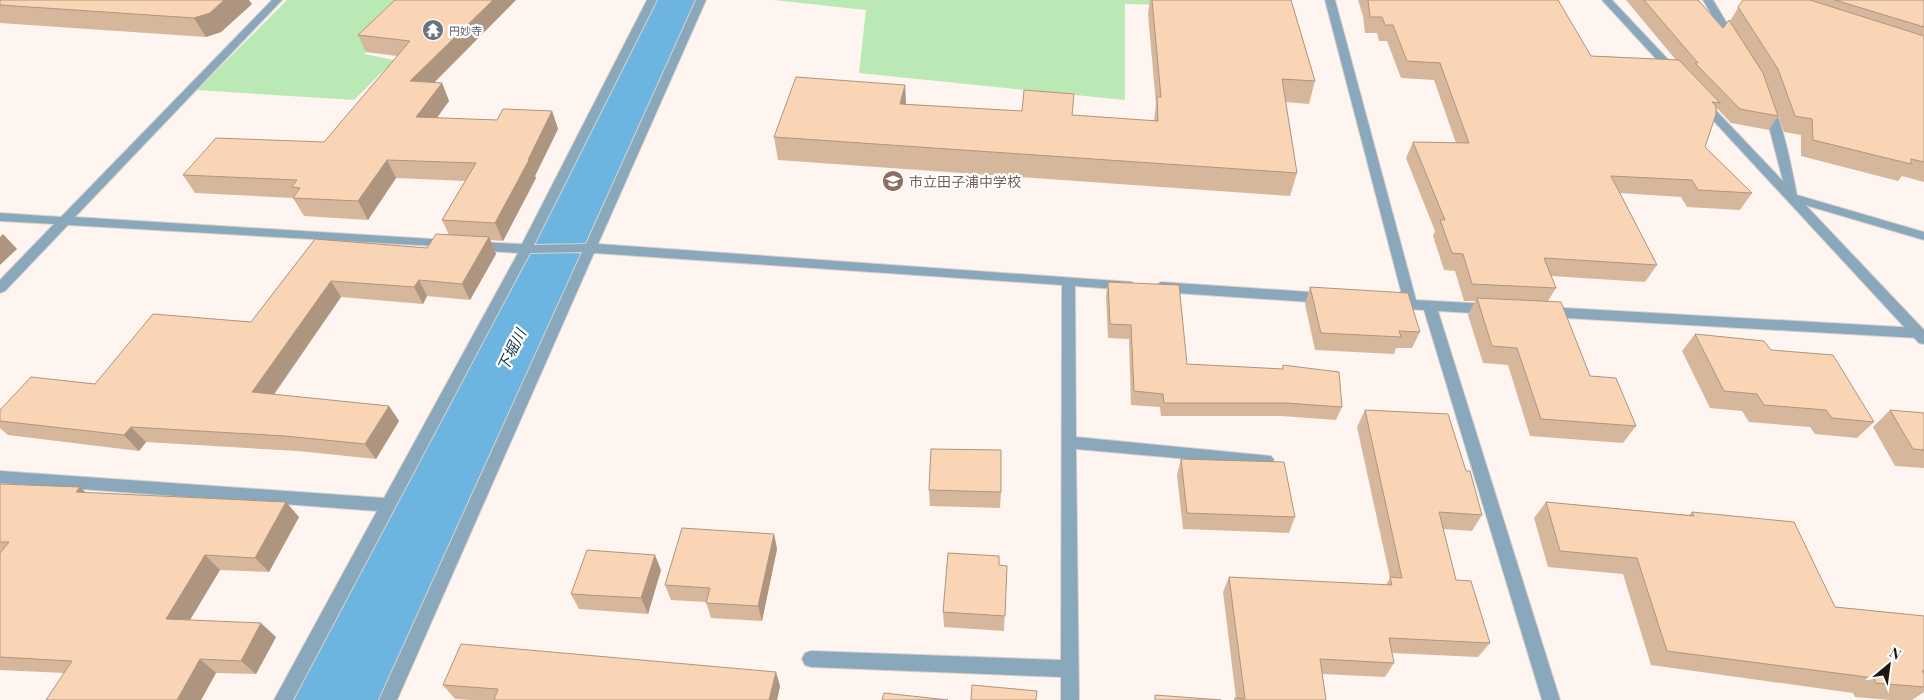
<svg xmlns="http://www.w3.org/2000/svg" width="1924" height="700" font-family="'Playfair Display','Noto Sans JP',serif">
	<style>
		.green { fill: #bae9b5 }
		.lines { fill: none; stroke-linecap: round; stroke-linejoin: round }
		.river { fill: #6cb5e0; fill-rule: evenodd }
		.minor-casing { stroke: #dad1cd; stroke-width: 2 }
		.tertiary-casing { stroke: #dad1cd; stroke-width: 2 }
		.minor { fill: #8aa8bb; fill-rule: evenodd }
		.tertiary { fill: #8aa8bb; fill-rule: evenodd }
		.wall { fill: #d6b79c }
		.shaded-wall { fill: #ae957f }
		.building { fill: #f9d5b5; stroke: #ae957f }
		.labels { text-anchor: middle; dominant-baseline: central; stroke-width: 4.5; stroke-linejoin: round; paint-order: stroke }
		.far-worship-label { font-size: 11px; fill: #5b616d; stroke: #fff; text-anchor: start }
		.education-label { font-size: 14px; fill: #785e54; stroke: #fff; text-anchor: start }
		.water-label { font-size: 15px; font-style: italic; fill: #113245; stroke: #fff }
	</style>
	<rect width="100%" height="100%" fill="#fef4f0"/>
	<!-- green -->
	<g class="green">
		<polygon points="287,0 421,0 364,54 394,60 354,100 197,90"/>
		<polygon points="773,0 1290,0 1292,8 1125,4 1125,100 859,73 866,10"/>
	</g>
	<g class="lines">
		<!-- river -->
		<polygon class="river" points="653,0 705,0 390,700 294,700 308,667"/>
		<!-- minor casing -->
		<g class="minor-casing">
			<g id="minor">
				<polygon points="272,0 282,0 75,217 448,240 454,244 452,247 68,225 5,291 0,293 0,280 54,224 0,221 0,213 61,217"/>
				<polygon points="647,0 657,0 534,245 586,244 696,0 706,0 598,244 1132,282 1133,285 1127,290 1075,286 1076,437 1271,456 1274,460 1271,464 1266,466 1076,449 1079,700 1061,700 1061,677 811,667 805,665 802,659 805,653 811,651 1061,660 1062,285 594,253 397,700 379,700 582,252 530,253 293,700 274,700 377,511 0,483 0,471 384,498 518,253 475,250 469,246 475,242 522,244"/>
				<polygon points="1325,0 1335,0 1416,300 1489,304 1496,309 1489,314 1438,311 1560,700 1542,700 1424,310 1393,308 1386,303 1393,298 1403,299"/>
				<polygon points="1703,0 1713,0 1738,42 1737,44 1729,44"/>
				<path d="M 1768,101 C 1780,104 1794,180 1797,195 L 1924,232 L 1924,240 L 1788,200 L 1763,104 Z"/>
				<polygon points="1161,282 1324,293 1331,298 1324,303 1161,292 1154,287"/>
				<polygon points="1548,307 1918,328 1923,329 1924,334 1918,338 1548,317 1541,312"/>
			</g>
		</g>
		<!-- tertiary casing -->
		<g class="tertiary-casing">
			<g id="tertiary">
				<polygon points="1602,0 1612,0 1678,70 1678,74 1670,74"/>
				<polygon points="1702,99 1706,100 1924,330 1924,344 1919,343 1698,104 1698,100"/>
			</g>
		</g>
		<!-- minor -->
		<use href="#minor" class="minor"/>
		<!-- tertiary -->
		<use href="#tertiary" class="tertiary"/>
	</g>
	<!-- wall -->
	<g class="wall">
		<polygon points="0,0 252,4 221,32 206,37 0,23"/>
		<polygon points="516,0 434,82 442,83 449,101 437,118 497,120 552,111 558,129 535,176 536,178 503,241 490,240 496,254 470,300 427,296 423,304 341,297 274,395 389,406 399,421 376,459 298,451 146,442 139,451 8,435 0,428 0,410 95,384 251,322 315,239 427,248 449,235 442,220 465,181 396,178 368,220 304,216 293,198 195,193 183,175 324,142 397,56 366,52 358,35"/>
		<polygon points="1150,0 1291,0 1315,81 1309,104 1286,102 1297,173 1290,196 778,160 774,137 905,85 906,104 1154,121 1156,104 1148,14"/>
		<polygon points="1358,0 1558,0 1591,56 1676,60 1626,0 1698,0 1723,28 1730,21 1743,0 1924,0 1924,182 1902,176 1898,181 1801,156 1801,135 1784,132 1767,84 1778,116 1769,130 1731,123 1717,108 1705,147 1752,193 1740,210 1687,207 1681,197 1620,193 1657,265 1645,282 1551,276 1556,288 1548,301 1590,376 1636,426 1623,443 1530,436 1508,365 1483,363 1468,315 1475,301 1464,301 1455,271 1444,270 1433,236 1435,231 1406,158 1413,142 1456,143 1434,80 1401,78 1387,41 1379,41 1377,33 1365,33 1363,16"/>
		<polygon points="1108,282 1187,364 1282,369 1283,365 1342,407 1336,420 1281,416 1161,416 1160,407 1131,405 1129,339 1108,338 1106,296"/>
		<polygon points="1310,287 1420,332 1412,348 1396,348 1394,354 1315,350 1305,304"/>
		<polygon points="1695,334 1771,350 1874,422 1857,438 1815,434 1810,427 1749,422 1742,411 1710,408 1682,351"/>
		<polygon points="1365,410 1466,471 1482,515 1472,531 1443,529 1456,580 1490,643 1478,657 1392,653 1394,663 1385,677 1322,674 1326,700 1234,700 1235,698 1236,698 1223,592 1229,577 1386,585 1390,578 1357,427"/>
		<polygon points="1890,410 1924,413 1924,468 1895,466 1873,427"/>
		<polygon points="1181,459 1295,517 1289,533 1183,529 1177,475"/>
		<polygon points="0,484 86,492 299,517 269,572 220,570 190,620 276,637 256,674 216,673 201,700 46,700 64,673 0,670"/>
		<polygon points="929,490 1001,492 1000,508 930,506"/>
		<polygon points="1546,502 1689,515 1692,512 1835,607 1924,616 1924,692 1912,700 1890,700 1855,697 1853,693 1651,665 1623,574 1548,567 1534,518"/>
		<polygon points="774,534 777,549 762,621 711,618 706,602 671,600 665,585"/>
		<polygon points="999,565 1007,566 1004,631 944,627 943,612"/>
		<polygon points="661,570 648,614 579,609 571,594"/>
		<polygon points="443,685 780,686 777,700 473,700 455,699"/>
	</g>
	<!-- shaded-wall -->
	<g class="shaded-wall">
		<polygon points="224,0 249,0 252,4 221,32 206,37 194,18"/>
		<polygon points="493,0 516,0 418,99 410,81"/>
		<polygon points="442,83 449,101 424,135 416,117"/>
		<polygon points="905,85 906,107 900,104"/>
		<polygon points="552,111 558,129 535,176 536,178 503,241 495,223"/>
		<polygon points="387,160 396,178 368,220 358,201"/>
		<polygon points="3,234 17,249 0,265 0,237"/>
		<polygon points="489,237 496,254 470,300 462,284"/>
		<polygon points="419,280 427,296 423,304 414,287"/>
		<polygon points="331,281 341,297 264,408 252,392"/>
		<polygon points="389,406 399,421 376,459 365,444"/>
		<polygon points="131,427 146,442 139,451 124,435"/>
		<polygon points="80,487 97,503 76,492"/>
		<polygon points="286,502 299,517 269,572 255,558"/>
		<polygon points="774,534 777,549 762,621 758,606"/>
		<polygon points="205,555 220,570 182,633 166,619"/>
		<polygon points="655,555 661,570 648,614 641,598"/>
		<polygon points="261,623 276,637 256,674 241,661"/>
		<polygon points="200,659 216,673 201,700 177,700"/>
		<polygon points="776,672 780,686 777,700 769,700"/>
	</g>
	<!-- building -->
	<g class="building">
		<polygon points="0,0 224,0 210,13 194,18 0,5"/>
		<polygon points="395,0 493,0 410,81 442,83 416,117 497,120 503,109 552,111 528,160 529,160 495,223 442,220 476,163 387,160 358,201 293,198 300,188 292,187 297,180 183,175 216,138 324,142 410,41 358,35"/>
		<polygon points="1152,0 1291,0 1315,81 1282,79 1297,173 774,137 796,77 905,85 900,104 1022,111 1024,90 1074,94 1072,115 1158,121 1157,97 1161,97"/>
		<polygon points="1368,0 1558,0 1591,56 1679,60 1720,103 1712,102 1716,106 1716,114 1705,147 1752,193 1698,190 1692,180 1611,176 1657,265 1544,258 1556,288 1472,284 1463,254 1452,253 1440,220 1445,220 1413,142 1469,143 1440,63 1407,61 1393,25 1385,25 1382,17 1370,17"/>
		<polygon points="1644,0 1698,0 1723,28 1729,20 1763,73 1778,116 1740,109 1695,63 1698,63"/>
		<polygon points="1743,0 1810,0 1924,36 1924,162 1911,159 1911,164 1813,140 1812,119 1795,116 1778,69 1738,7"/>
		<polygon points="1835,0 1924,0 1924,27"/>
		<polygon points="436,234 489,237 462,284 419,280 414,287 331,281 252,392 389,406 365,444 285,436 131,427 124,435 0,421 0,410 31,377 95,384 153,314 251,322 315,239 427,248"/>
		<polygon points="1108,282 1179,285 1187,364 1283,369 1283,365 1339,372 1342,407 1286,403 1164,403 1163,394 1134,391 1131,325 1110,324"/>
		<polygon points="1310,287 1408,293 1420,332 1399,331 1401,337 1321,333"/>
		<polygon points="1477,298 1561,302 1590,376 1616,378 1636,426 1541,419 1517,348 1492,346"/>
		<polygon points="1695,334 1764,341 1771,350 1833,355 1874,422 1832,418 1826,410 1764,405 1757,394 1724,391"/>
		<polygon points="1365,410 1448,414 1466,471 1470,471 1482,515 1439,512 1456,580 1471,581 1490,643 1389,638 1394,663 1320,659 1326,700 1235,700 1235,698 1245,699 1229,577 1392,585 1390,577 1402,578"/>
		<polygon points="1890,410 1924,413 1924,450 1913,449"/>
		<polygon points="931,449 1001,450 1001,492 929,490"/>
		<polygon points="1181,459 1284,462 1295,517 1187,513"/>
		<polygon points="0,484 80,487 76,492 286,502 255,558 205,555 166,619 261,623 241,661 200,659 177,700 46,700 72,661 0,657 0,553 9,542 0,542"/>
		<polygon points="1546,502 1694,516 1692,512 1794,522 1835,607 1924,616 1924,671 1922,671 1924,674 1924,687 1876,683 1874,678 1667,651 1637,558 1560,551"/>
		<polygon points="682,528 774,534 758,606 706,603 710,588 665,585"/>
		<polygon points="587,550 655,555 641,598 571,594"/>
		<polygon points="948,553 999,556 999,565 1007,566 1005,616 943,612"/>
		<polygon points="461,644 776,672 769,700 494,700 498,689 443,685"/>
		<polygon points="972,685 1037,691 1036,700 971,700"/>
		<polygon points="884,693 948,700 882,700"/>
		<polygon points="1155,695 1221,700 1155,700"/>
	</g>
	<!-- icons -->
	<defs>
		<g id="temple-disc" transform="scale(1.125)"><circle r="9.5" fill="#6b7280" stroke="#fff"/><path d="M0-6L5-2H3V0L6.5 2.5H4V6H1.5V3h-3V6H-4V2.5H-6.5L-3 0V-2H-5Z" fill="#fff"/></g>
		<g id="school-disc" transform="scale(1.125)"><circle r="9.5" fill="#8d6e63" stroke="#fff"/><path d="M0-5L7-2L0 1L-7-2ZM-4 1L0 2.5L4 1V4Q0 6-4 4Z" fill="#fff"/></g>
	</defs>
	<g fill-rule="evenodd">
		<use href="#temple-disc" x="433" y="30"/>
		<use href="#school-disc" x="893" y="181"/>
	</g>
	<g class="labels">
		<!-- far-worship labels -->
		<g class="far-worship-label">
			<text x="449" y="30">円妙寺</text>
		</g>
		<!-- education labels -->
		<g class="education-label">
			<text x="909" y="181">市立田子浦中学校</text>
		</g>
		<!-- water labels -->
		<g class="water-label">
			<text transform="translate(511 350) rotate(-64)">下堀川</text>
		</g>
	</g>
	<!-- north arrow -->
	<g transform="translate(1889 665) rotate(29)" stroke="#ffffff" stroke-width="4" paint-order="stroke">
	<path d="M0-4L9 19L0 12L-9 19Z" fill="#1c1817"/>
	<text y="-8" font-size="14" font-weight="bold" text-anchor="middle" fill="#1c1817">N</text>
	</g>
</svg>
